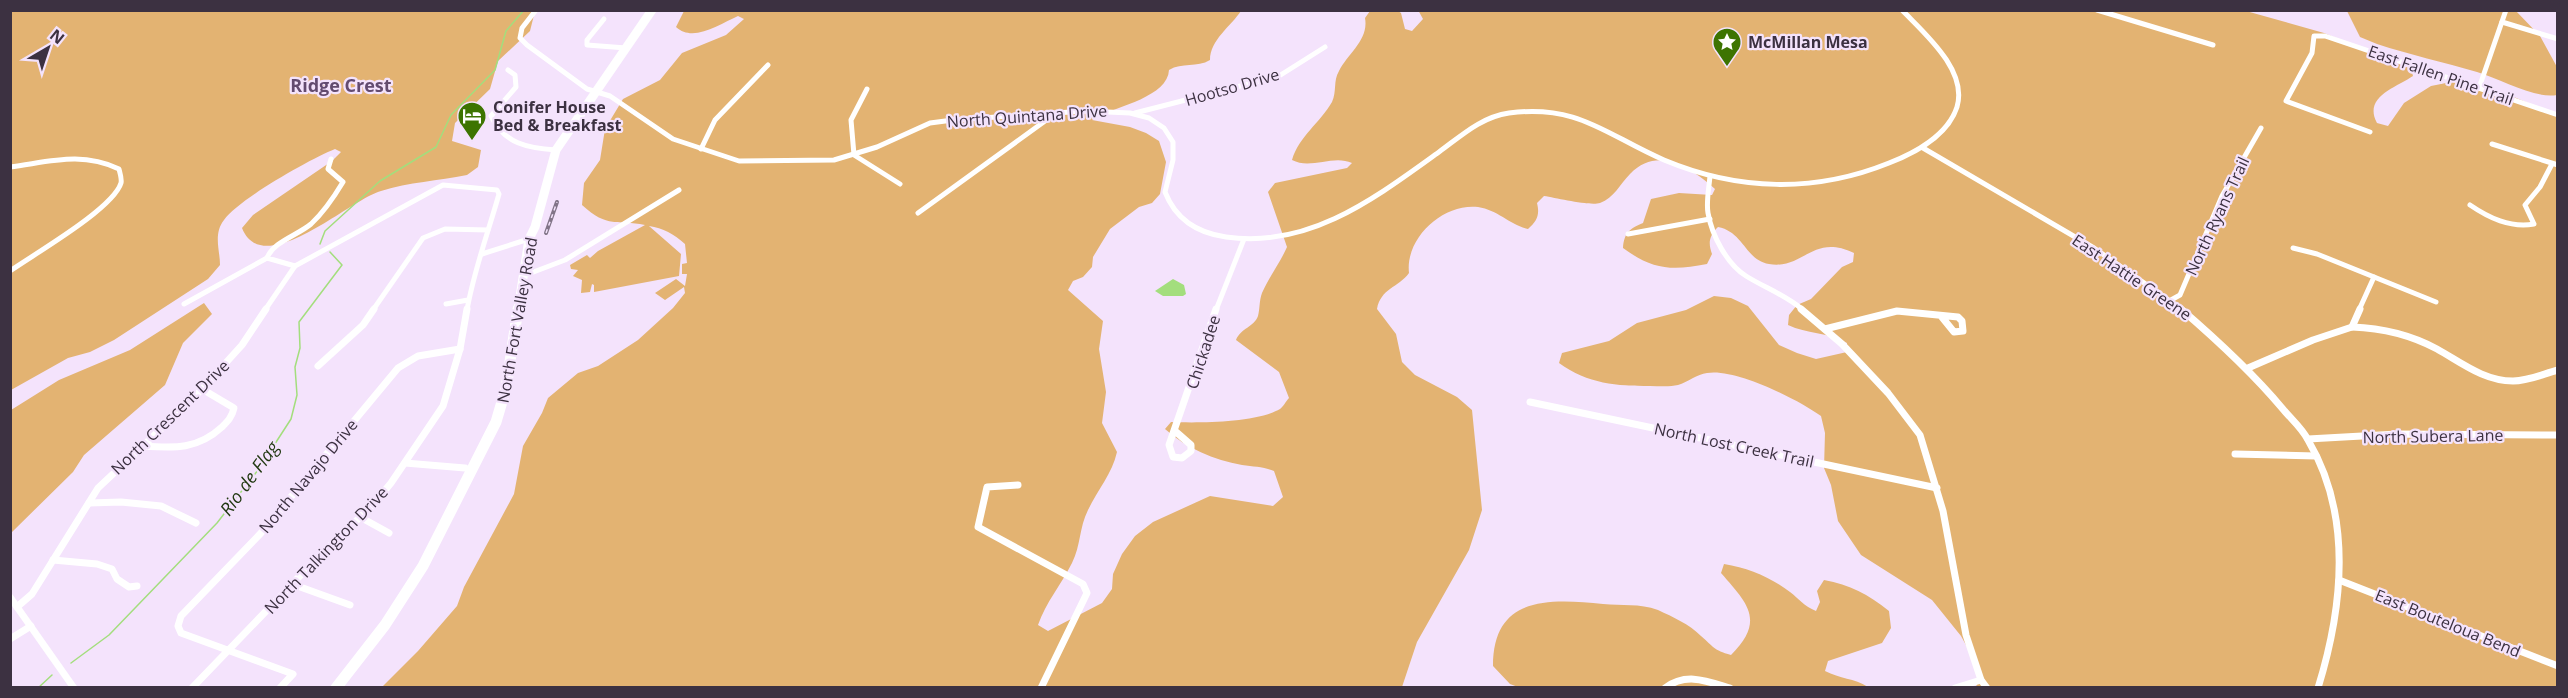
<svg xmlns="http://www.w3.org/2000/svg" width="2568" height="698" font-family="'Open Sans',sans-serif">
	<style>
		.green { fill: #e3b372 }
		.water { fill: #a3de7d }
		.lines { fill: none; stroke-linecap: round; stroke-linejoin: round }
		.stream { stroke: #a3de7d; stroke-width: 1.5 }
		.street-far1 { stroke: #fff; stroke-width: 5 }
		.street { stroke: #fff; stroke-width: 7 }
		.primary-far1 { stroke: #fff; stroke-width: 9 }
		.primary { stroke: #fff; stroke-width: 11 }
		.rail-casing { stroke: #827588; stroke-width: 4 }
		.rail { stroke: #f4e3fc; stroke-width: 1.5; stroke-dasharray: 4; stroke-linecap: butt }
		.labels { text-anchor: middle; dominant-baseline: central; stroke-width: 4.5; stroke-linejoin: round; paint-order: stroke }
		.poi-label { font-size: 16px; font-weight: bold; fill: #3c3141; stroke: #f4e3fc; text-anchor: start }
		.street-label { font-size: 16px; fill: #3c3141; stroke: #f4e3fc }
		.neighbourhood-label { font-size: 18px; font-weight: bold; fill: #634b6f; stroke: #f4e3fc }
		.water-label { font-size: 18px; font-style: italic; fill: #223912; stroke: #f4e3fc }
	</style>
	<rect width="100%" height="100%" fill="#f4e3fc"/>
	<!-- green -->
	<g class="green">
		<path d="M 1418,10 L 2246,11 L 2324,33 L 2411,69 L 2413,76 C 2395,88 2363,97 2377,123 L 2388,126 L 2404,103 L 2431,86 L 2456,81 L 2497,90 L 2557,115 L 2557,687 L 1976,687 L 1981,672 L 1961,636 L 1932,600 L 1861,555 L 1838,521 L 1831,485 L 1824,468 L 1825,433 L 1821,416 C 1799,400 1736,368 1707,373 C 1697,374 1688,382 1678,385 C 1670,387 1659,386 1650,386 C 1617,386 1588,384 1559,363 L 1562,353 L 1609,341 L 1637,323 L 1686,310 L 1714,296 L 1731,298 L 1748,306 L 1779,345 L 1797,353 L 1816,359 L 1847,352 L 1847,343 C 1827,332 1807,334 1788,325 L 1789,315 L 1797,305 L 1811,299 L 1842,267 L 1853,262 L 1854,253 C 1812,233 1804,270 1769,264 C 1745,260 1744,232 1718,227 C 1709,236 1708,243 1712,254 L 1707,264 C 1672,271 1653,270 1623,248 C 1624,233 1630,228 1643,223 L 1651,199 L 1679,193 L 1712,195 L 1715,189 C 1691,168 1658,145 1630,174 C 1620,184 1614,198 1600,203 C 1589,206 1557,198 1544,196 L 1537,203 C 1540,215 1537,221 1528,229 C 1510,225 1498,210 1478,207 C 1443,203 1405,238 1409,273 C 1398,288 1381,288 1377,309 L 1396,334 L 1402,362 L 1415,375 L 1457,397 L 1472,410 L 1482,510 L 1469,550 L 1417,642 L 1402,687 L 381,688 L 418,651 L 457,606 L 464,587 L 514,494 L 523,446 L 542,413 L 548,398 L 578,373 L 598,366 L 638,340 L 673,308 L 685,293 L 684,287 L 665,300 L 655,293 L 676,279 L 685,286 L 687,274 L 682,274 L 682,264 L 687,263 L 685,244 C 674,234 663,228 649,226 L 681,254 L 679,276 L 594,292 L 594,285 L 592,284 L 590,292 L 581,293 L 582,280 L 573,276 L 578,270 L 571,269 L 570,265 L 587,255 L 590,258 L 598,251 L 645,225 C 617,219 608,229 582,205 L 584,183 L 600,160 L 605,129 L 623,99 L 660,80 L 682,53 L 726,35 L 744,19 L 738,16 C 720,24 693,43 676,27 L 684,11 L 1241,11 C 1231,26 1210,40 1210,60 C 1197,68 1182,62 1169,70 C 1168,96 1118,107 1097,116 L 1092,120 L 1130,127 L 1146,133 L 1159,141 L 1166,162 L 1160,194 L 1152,203 L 1139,207 L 1110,229 L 1093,257 L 1092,267 L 1083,277 L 1073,281 L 1068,290 L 1103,321 L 1099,349 L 1106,392 L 1102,423 L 1117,452 C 1112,474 1098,489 1088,510 C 1079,528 1081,545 1072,563 C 1061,585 1046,602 1038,625 L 1048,631 L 1102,603 L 1112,589 L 1113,574 L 1122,554 L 1135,536 L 1153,522 L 1210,496 L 1273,506 L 1283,497 L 1274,471 C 1262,466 1254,467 1242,465 C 1214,460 1186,448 1165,429 L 1171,422 C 1198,423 1256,423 1280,409 C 1283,407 1286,401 1289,398 L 1279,372 L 1236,340 C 1241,328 1254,327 1258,316 C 1260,309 1259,301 1262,293 C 1269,277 1280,263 1287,247 L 1268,192 L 1275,183 L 1347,168 L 1352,163 C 1333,154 1311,170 1292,160 C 1299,136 1320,123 1332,102 C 1337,91 1333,81 1339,71 C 1348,53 1369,40 1365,18 L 1370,11 L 1398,11 L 1401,13 L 1405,29 L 1412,31 L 1423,19 Z"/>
		<path d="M 11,11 L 535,11 L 530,31 L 498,61 L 490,89 L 455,123 L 452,141 L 481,150 L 478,167 L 467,175 C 438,181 409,182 381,191 C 349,200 263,281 242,228 L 253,215 L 332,161 L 341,152 L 335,149 C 310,159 239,199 224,220 C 213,234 220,250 220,265 L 208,279 L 114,340 L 90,352 L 68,358 L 11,390 Z"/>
		<path d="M 2347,11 L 2516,11 L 2540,36 L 2557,67 L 2557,95 C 2534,99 2501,79 2477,72 C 2444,62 2410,55 2377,44 L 2360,37 Z"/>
		<polygon points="204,303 212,314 183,343 165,385 84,455 73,472 11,533 11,410 59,380 130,350"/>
		<path d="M 1724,564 C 1749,568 1770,577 1790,592 C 1799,599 1804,606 1816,611 L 1820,602 L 1817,591 L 1824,580 C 1850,585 1868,594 1889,611 L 1891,628 L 1882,643 L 1828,661 L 1825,671 C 1840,679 1854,678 1868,687 L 1518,687 L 1510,684 L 1493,666 C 1493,595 1550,599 1603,604 C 1622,606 1639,603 1658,610 C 1673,617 1689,624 1701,636 C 1714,647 1713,650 1731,655 C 1766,620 1747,603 1721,573 Z"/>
	</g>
	<!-- water -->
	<polygon class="water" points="1173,279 1184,285 1186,294 1183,296 1163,296 1155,291"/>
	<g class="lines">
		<!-- stream -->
		<g class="stream">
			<polyline points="320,244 325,231 380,181 436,147 451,115 495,70 506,31 524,10"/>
			<polyline points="71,663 109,635 217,523 258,470 291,419 297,395 295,367 300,348 299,322 342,265 330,252"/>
			<polyline points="38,688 52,675"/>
		</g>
		<!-- street-far1 -->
		<g class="street-far1">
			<path d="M 536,10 L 522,28 L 520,38 L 527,45 L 587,89 L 610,96 L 673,139 L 739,161 L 834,160 L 877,147 L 930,123 L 953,120 L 1085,111 L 1130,113 L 1149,118 L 1164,128 L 1173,142 L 1173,160 L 1165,192 C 1176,220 1197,233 1226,237 C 1309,249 1375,198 1439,152 C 1461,136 1481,117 1509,113 C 1579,104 1606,135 1664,160 C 1738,191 1815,193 1889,163 C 1915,153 1948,135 1957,107 C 1968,70 1924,33 1902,10"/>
			<polyline points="2097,10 2213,45"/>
			<polyline points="604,19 587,40 587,45 626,48"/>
			<polyline points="2502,22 2558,39"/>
			<path d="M 508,70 L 515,75 L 516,87 L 491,116 C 504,144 528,148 556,150"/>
			<polyline points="2479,88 2506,10"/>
			<polyline points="867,89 851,120 854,155 900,184"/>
			<polyline points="1135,113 1279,76 1325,47"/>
			<polyline points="2370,132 2286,101 2312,53 2314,36 2325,36 2558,115"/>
			<polyline points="2492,144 2558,165"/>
			<polyline points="1923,148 2094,248 2183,310"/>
			<polyline points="701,149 715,120 768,65"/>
			<path d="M 10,167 C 49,162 81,151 119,169 C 120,173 122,179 121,183 C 113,209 34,254 10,271"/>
			<path d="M 1710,176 C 1709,188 1706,202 1708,213 C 1712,236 1727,264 1746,276 C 1765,288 1786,295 1803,310"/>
			<path d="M 2470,205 C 2489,218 2510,228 2534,224 L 2525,205 L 2540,187 L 2552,164"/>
			<polyline points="918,213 1045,121 1044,114"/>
			<polyline points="1628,234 1710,219"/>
			<polyline points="2293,248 2317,254 2436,302"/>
			<polyline points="482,254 529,239"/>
			<path d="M 295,266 L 267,258 C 273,242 298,235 311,224 C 324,212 334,197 343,182 L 328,169 L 331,159"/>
			<polyline points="523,276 565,260 679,190"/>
			<polyline points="2171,300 2180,295 2222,196 2261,128"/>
			<polyline points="184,304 267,258"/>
			<polyline points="446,304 468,300"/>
			<path d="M 265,310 L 295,266 L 443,185 L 497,190 L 499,194 C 488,233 474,270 467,310"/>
			<polyline points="373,310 423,238 445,229 488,230"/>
			<polyline points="1216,310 1244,239"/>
			<polyline points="2359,310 2374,277"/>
		</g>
		<!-- street -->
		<g class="street">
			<polyline points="1801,309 1842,344 1888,393 1920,435 1943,511 1966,635 1981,680 1987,688"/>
			<path d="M 2181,309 C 2217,340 2251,371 2282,408 C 2290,418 2302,428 2308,440 C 2353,516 2343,607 2318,688"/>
			<path d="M 2352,327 C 2381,328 2411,335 2437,349 C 2462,363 2484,381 2513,381 C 2529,381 2543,374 2558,370"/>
			<polyline points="1825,329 1897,311 1958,317 1962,321 1963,331 1954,332 1941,316"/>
			<polyline points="318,366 363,325 374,309"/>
			<polyline points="2248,368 2313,340 2352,327 2360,309"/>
			<polyline points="1530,402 1937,488"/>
			<polyline points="1175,431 1191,445 1191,451 1182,458 1173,457 1169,445 1216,309"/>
			<polyline points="2308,439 2398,434 2558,435"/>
			<path d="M 142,446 C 174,448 197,450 222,427 C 228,421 232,417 234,408 L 202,389"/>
			<polyline points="2235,454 2316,456"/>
			<polyline points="405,463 465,468"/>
			<polyline points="1018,485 987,487 978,527 1083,584 1087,593 1041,688"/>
			<polyline points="89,503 121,502 161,506 196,523"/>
			<polyline points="360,517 389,533"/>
			<polyline points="53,560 97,564 112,569 117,579 129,587 137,586"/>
			<polyline points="2339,580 2558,666"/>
			<polyline points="292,584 350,605"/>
			<polyline points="10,597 74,688"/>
			<polyline points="17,607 32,594 98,488 193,399 242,345 266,309"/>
			<polyline points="10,639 31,626"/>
			<polyline points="192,688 322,553 372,506 391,483 443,406 460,349 467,309"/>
			<polyline points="280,688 293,674 181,633 178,626 181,616 261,533 398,368 418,356 460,349"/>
			<path d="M 1665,688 C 1686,672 1707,681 1730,688"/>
			<polyline points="1955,688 1981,680"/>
		</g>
		<!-- primary-far1 -->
		<polyline class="primary-far1" points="518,310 529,239 535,227 556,150 652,10"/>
		<!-- primary -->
		<polyline class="primary" points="336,688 385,625 423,566 496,422 506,388 518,309"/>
		<!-- rail casing -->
		<g class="rail-casing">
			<polyline id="rail" points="546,233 557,202"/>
		</g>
		<!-- rail -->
		<use href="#rail" class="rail"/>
	</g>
	<!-- icons -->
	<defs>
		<g id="sight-pin" transform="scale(1.5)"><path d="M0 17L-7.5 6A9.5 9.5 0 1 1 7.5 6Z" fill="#3d7401" stroke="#f4e3fc"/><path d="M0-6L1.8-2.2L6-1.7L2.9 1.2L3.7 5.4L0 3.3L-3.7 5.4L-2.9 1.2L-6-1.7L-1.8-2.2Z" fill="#fff"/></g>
		<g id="hotel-pin" transform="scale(1.5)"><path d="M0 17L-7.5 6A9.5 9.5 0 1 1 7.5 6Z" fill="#3d7401" stroke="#f4e3fc"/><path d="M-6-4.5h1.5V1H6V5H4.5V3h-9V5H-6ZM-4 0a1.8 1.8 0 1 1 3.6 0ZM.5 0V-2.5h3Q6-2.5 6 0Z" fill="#fff"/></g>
	</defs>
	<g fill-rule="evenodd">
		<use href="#sight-pin" x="1727" y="42"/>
		<use href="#hotel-pin" x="472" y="116"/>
	</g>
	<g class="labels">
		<!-- poi labels -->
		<g class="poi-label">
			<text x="1748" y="42">McMillan Mesa</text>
			<text x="493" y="107">Conifer House<tspan x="493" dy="18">Bed &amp; Breakfast</tspan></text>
		</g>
		<!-- street labels -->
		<g class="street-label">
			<text transform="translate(2441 75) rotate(19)">East Fallen Pine Trail</text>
			<text transform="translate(1232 87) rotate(-16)">Hootso Drive</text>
			<text transform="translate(1027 116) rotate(-4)">North Quintana Drive</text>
			<text transform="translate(2217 216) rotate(-65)">North Ryans Trail</text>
			<text transform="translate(2132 277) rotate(34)">East Hattie Greene</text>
			<text transform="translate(517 320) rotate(-80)">North Fort Valley Road</text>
			<text transform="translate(1203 352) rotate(-72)">Chickadee</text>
			<text transform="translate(170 417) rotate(-44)">North Crescent Drive</text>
			<text transform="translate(2433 436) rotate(-1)">North Subera Lane</text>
			<text transform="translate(1734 445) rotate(12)">North Lost Creek Trail</text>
			<text transform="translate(308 476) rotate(-50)">North Navajo Drive</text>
			<text transform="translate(326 550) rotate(-46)">North Talkington Drive</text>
			<text transform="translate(2448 623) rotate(22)">East Bouteloua Bend</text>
		</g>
		<!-- neighbourhood labels -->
		<g class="neighbourhood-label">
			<text x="341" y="85">Ridge Crest</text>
		</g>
		<!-- water labels -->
		<g class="water-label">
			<text transform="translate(249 478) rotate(-54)">Rio de Flag</text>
		</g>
	</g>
	<!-- border -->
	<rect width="2568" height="698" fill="none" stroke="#3c3141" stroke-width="24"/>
	<!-- north arrow -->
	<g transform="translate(48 48) rotate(39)" stroke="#f4e3fc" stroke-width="4.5" paint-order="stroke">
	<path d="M0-4.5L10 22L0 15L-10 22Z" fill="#3c3141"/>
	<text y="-9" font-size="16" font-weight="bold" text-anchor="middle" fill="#3c3141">N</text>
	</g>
</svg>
